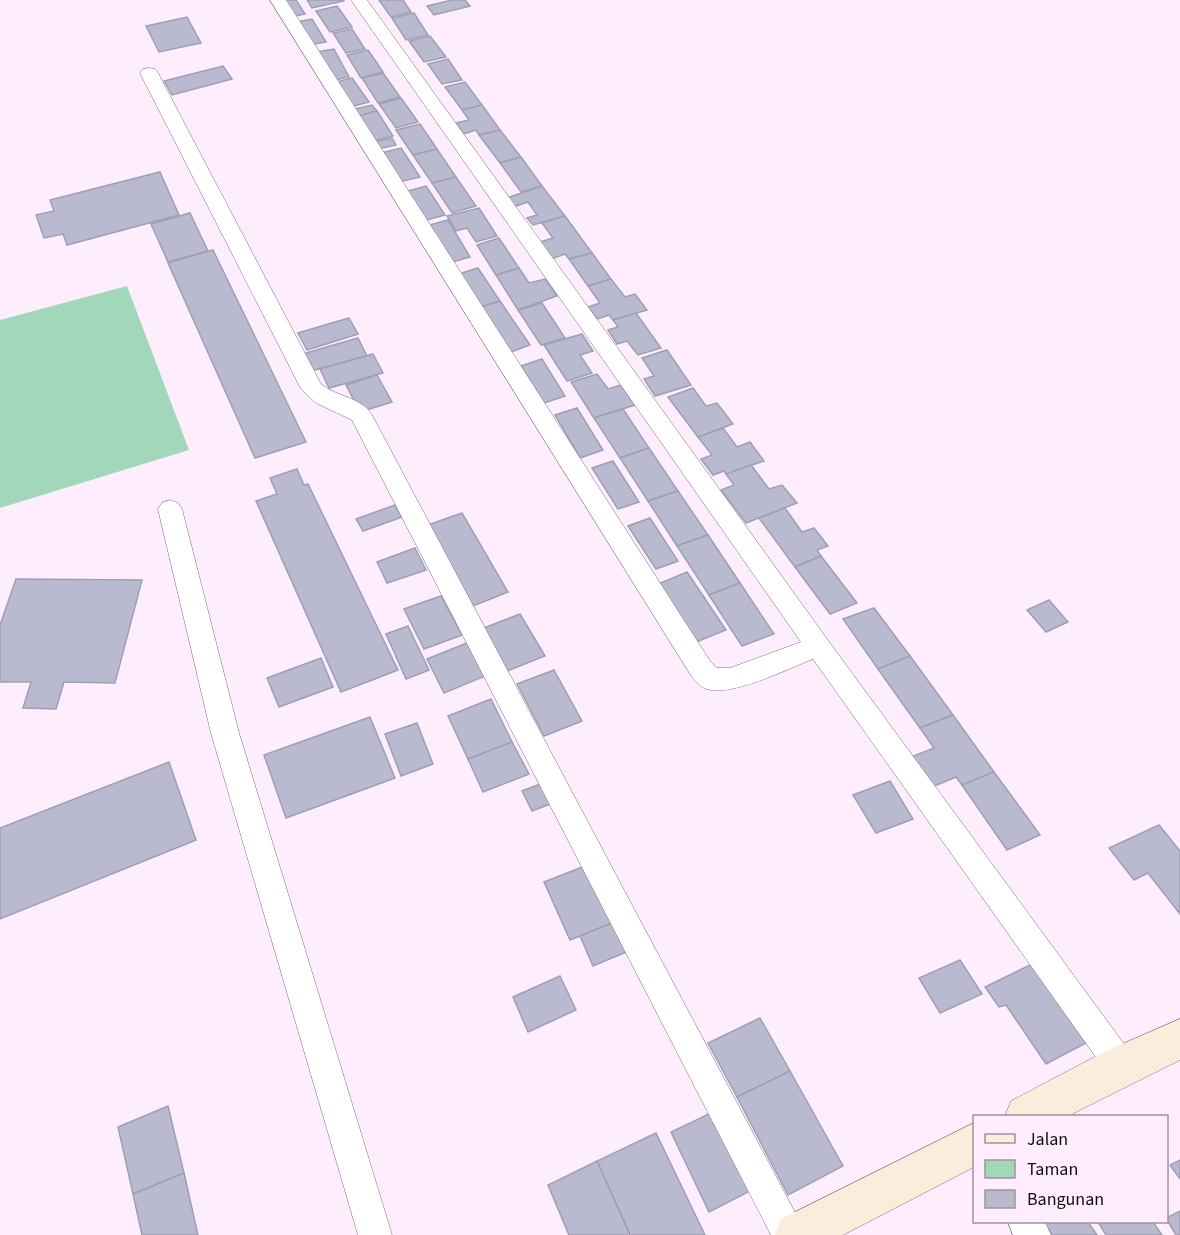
<svg xmlns="http://www.w3.org/2000/svg" width="1180" height="1235" font-family="'Source Sans 3',sans-serif">
	<style>
		.green { fill: #a2d7b9 }
		.building { fill: #b9bad0; stroke: #9e9fb4; stroke-width: 1.5 }
		.lines { fill: none; stroke-linecap: round; stroke-linejoin: round }
		.minor-casing { stroke: #7c6c7b; stroke-width: 1 }
		.secondary-casing { stroke: #7c6c7b; stroke-width: 1 }
		.minor { fill: #fff; fill-rule: evenodd }
		.secondary { fill: #faeddb; fill-rule: evenodd }
	</style>
	<rect width="100%" height="100%" fill="#feeefd"/>
	<!-- green -->
	<polygon class="green" points="127,286 189,450 0,508 0,320"/>
	<!-- building -->
	<g class="building">
		<polygon points="281,0 296,0 305,14 291,17"/>
		<polygon points="307,0 344,0 344,1 312,8"/>
		<polygon points="379,0 403,0 411,12 391,17"/>
		<polygon points="452,0 465,0 470,6 434,15 427,6"/>
		<polygon points="337,6 352,27 330,32 316,11"/>
		<polygon points="414,13 428,35 406,40 392,18"/>
		<polygon points="187,17 201,43 159,52 146,26"/>
		<polygon points="312,19 326,42 310,45 296,22"/>
		<polygon points="352,29 365,49 346,53 333,33"/>
		<polygon points="430,36 446,57 424,62 409,41"/>
		<polygon points="334,49 349,77 331,81 316,52"/>
		<polygon points="368,50 383,72 361,78 347,55"/>
		<polygon points="448,59 462,80 442,84 428,64"/>
		<polygon points="223,66 232,79 172,95 164,81"/>
		<polygon points="383,73 400,97 378,103 362,78"/>
		<polygon points="352,78 369,102 350,107 333,83"/>
		<polygon points="465,82 482,105 462,110 445,87"/>
		<polygon points="401,98 418,122 396,128 379,104"/>
		<polygon points="372,105 377,111 354,117 350,110"/>
		<polygon points="482,105 500,130 479,135 476,130 463,134 456,123 469,120 462,110"/>
		<polygon points="377,111 393,136 370,142 354,117"/>
		<polygon points="420,124 437,149 413,155 396,130"/>
		<polygon points="500,130 521,157 500,163 479,135"/>
		<polygon points="392,138 396,145 378,149 374,142"/>
		<polygon points="401,148 420,177 399,182 381,153"/>
		<polygon points="437,149 456,177 432,183 413,155"/>
		<polygon points="521,157 542,186 521,192 500,163"/>
		<polygon points="160,172 179,215 67,245 63,234 44,238 36,215 54,211 50,200"/>
		<polygon points="456,177 476,206 452,213 432,183"/>
		<polygon points="426,186 445,215 423,221 404,192"/>
		<polygon points="542,186 565,216 533,225 527,218 537,215 528,202 513,207 507,198"/>
		<polygon points="479,208 497,236 476,242 467,228 456,231 447,216"/>
		<polygon points="190,213 208,251 168,262 151,224"/>
		<polygon points="565,216 592,253 569,259 565,254 551,259 540,242 553,238 542,223"/>
		<polygon points="448,220 470,257 452,262 430,225"/>
		<polygon points="499,238 519,268 496,275 477,245"/>
		<polygon points="213,250 306,442 255,458 168,263"/>
		<polygon points="592,253 611,279 588,286 569,259"/>
		<polygon points="478,268 500,301 481,307 459,274"/>
		<polygon points="519,268 529,283 545,279 557,296 518,310 496,275"/>
		<polygon points="611,279 625,297 635,294 647,310 613,320 609,315 597,319 588,307 600,303 588,286"/>
		<polygon points="500,301 530,345 511,352 481,307"/>
		<polygon points="542,303 565,338 541,345 518,310"/>
		<polygon points="636,313 661,348 638,355 627,341 617,344 608,330 618,327 613,320"/>
		<polygon points="349,318 358,334 307,350 298,333"/>
		<polygon points="582,334 593,351 580,355 592,373 567,381 544,345"/>
		<polygon points="358,338 367,356 307,372 299,355"/>
		<polygon points="667,350 691,385 655,396 644,379 654,376 642,358"/>
		<polygon points="373,354 383,373 329,388 320,369"/>
		<polygon points="542,359 565,396 544,403 521,366"/>
		<polygon points="597,374 608,389 621,385 635,405 594,418 571,382"/>
		<polygon points="377,375 392,402 360,412 346,385"/>
		<polygon points="693,388 706,406 717,403 733,424 698,437 668,397"/>
		<polygon points="577,408 603,450 580,458 555,415"/>
		<polygon points="623,409 649,448 620,458 594,418"/>
		<polygon points="723,428 737,447 750,442 764,461 726,474 724,471 713,475 701,459 712,455 698,437"/>
		<polygon points="649,448 678,491 648,501 620,458"/>
		<polygon points="613,461 639,502 618,509 592,468"/>
		<polygon points="751,465 769,489 782,485 797,503 746,523 721,490 734,485 726,474"/>
		<polygon points="297,469 304,485 308,484 398,670 341,692 256,501 277,494 270,478"/>
		<polygon points="678,491 708,535 677,546 648,501"/>
		<polygon points="395,505 402,517 363,531 356,519"/>
		<polygon points="785,508 802,532 814,528 828,546 817,550 821,556 795,567 759,518"/>
		<polygon points="462,513 508,592 470,607 425,526"/>
		<polygon points="650,518 678,561 656,569 628,526"/>
		<polygon points="708,535 740,583 709,595 677,546"/>
		<polygon points="415,548 426,570 387,583 377,562"/>
		<polygon points="821,556 857,603 830,614 795,567"/>
		<polygon points="687,572 726,630 696,642 658,584"/>
		<polygon points="16,579 142,580 115,683 64,682 56,709 23,708 31,682 0,682 0,625"/>
		<polygon points="740,583 774,634 742,646 709,595"/>
		<polygon points="441,596 462,635 424,649 404,609"/>
		<polygon points="1049,600 1068,622 1046,632 1027,610"/>
		<polygon points="874,608 910,656 878,669 843,619"/>
		<polygon points="520,614 545,656 507,671 484,628"/>
		<polygon points="408,626 429,670 406,679 386,634"/>
		<polygon points="472,641 490,674 444,693 427,659"/>
		<polygon points="910,656 953,715 920,728 878,669"/>
		<polygon points="321,658 333,687 279,707 267,678"/>
		<polygon points="554,670 582,721 544,736 517,684"/>
		<polygon points="491,699 512,742 468,759 448,716"/>
		<polygon points="953,715 994,772 962,785 956,777 932,787 911,757 934,748 920,728"/>
		<polygon points="370,717 395,778 286,818 264,755"/>
		<polygon points="417,723 433,764 401,776 385,734"/>
		<polygon points="512,742 529,774 483,792 468,759"/>
		<polygon points="169,762 196,840 0,919 0,828"/>
		<polygon points="994,772 1040,835 1007,850 962,785"/>
		<polygon points="890,781 913,819 876,833 853,795"/>
		<polygon points="543,783 553,803 532,811 522,791"/>
		<polygon points="1159,825 1180,851 1180,914 1148,873 1134,880 1109,848"/>
		<polygon points="590,864 617,921 570,940 544,882"/>
		<polygon points="617,921 631,950 593,966 580,936"/>
		<polygon points="960,960 982,994 940,1013 919,978"/>
		<polygon points="1032,964 1086,1043 1046,1064 1006,1005 999,1007 985,987"/>
		<polygon points="560,976 576,1010 528,1032 513,997"/>
		<polygon points="760,1018 790,1071 737,1097 708,1043"/>
		<polygon points="790,1071 843,1166 788,1195 737,1097"/>
		<polygon points="168,1106 184,1173 133,1194 118,1127"/>
		<polygon points="713,1112 752,1190 709,1212 671,1132"/>
		<polygon points="656,1133 705,1235 630,1235 597,1161"/>
		<polygon points="1180,1160 1180,1179 1170,1165"/>
		<polygon points="597,1161 629,1233 626,1235 569,1235 548,1185"/>
		<polygon points="184,1173 198,1235 142,1235 133,1194"/>
		<polygon points="1180,1211 1180,1235 1176,1235 1166,1218"/>
		<polygon points="1044,1222 1088,1222 1097,1235 1052,1235"/>
		<polygon points="1098,1222 1153,1222 1162,1235 1106,1235"/>
	</g>
	<g class="lines">
		<!-- minor casing -->
		<g class="minor-casing">
			<g id="minor">
				<path d="M 270,0 L 286,0 L 710,661 L 717,668 L 730,668 L 801,642 L 351,0 L 367,0 L 827,639 L 1132,1055 L 1137,1066 L 1132,1077 L 1121,1082 L 1110,1077 L 813,659 C 789,668 725,701 702,687 C 698,684 695,680 692,677 Z"/>
				<path d="M 149,68 L 155,69 L 158,73 L 321,384 C 336,397 362,397 372,415 L 807,1235 L 771,1235 L 352,420 L 316,403 L 301,389 L 140,73 L 143,69 Z"/>
				<polygon points="170,500 178,503 182,509 239,733 392,1235 358,1235 211,733 158,509 162,503"/>
				<polygon points="1008,1222 1045,1222 1051,1235 1013,1235"/>
			</g>
		</g>
		<!-- secondary casing -->
		<g class="secondary-casing">
			<g id="secondary">
				<polygon points="1180,1019 1180,1060 1068,1116 1005,1116 1011,1101 1106,1051"/>
				<polygon points="974,1123 974,1167 843,1235 775,1235 781,1219"/>
			</g>
		</g>
		<!-- minor -->
		<use href="#minor" class="minor"/>
		<!-- secondary -->
		<use href="#secondary" class="secondary"/>
	</g>
	<!-- legend -->
	<rect x="973" y="1115" width="195" height="108" fill="#feeefd" stroke="#9f939f" stroke-width="1.5"/>
	<rect x="985" y="1134" width="30" height="9" fill="#faeddb" stroke="#9f939f" stroke-width="1.5"/>
	<text x="1027" y="1145" font-size="18" fill="#110b11">Jalan</text>
	<rect x="985" y="1160" width="30" height="18" fill="#a2d7b9" stroke="#9f939f" stroke-width="1.5"/>
	<text x="1027" y="1175" font-size="18" fill="#110b11">Taman</text>
	<rect x="985" y="1190" width="30" height="18" fill="#b9bad0" stroke="#9f939f" stroke-width="1.5"/>
	<text x="1027" y="1205" font-size="18" fill="#110b11">Bangunan</text>
</svg>
